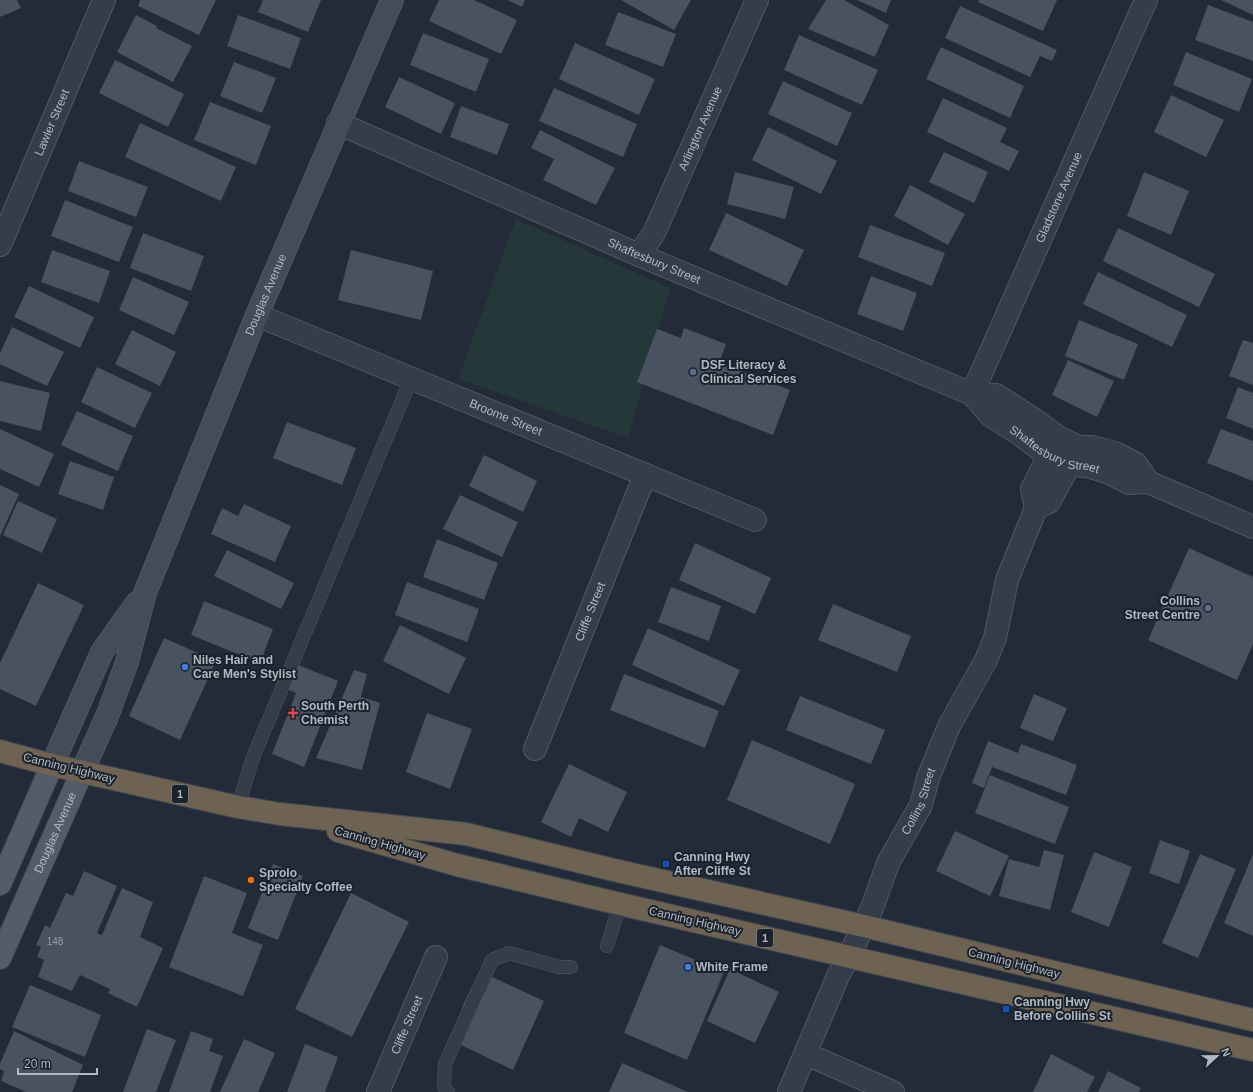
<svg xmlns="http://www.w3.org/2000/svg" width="1253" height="1092" font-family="Arial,sans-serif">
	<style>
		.green { fill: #253839 }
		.building { fill: #485261 }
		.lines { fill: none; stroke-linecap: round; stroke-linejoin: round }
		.lane-casing { stroke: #505863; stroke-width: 14 }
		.street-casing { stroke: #505863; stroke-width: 24 }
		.secondary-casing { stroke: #505863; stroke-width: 24 }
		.primary-casing { stroke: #3e4651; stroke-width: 24 }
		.highway-casing { stroke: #404852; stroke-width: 24 }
		.lane { stroke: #353d48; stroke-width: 13 }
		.street { stroke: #353d48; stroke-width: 22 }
		.secondary { stroke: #434c5b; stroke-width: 22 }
		.primary { stroke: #535c68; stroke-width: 22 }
		.highway { stroke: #6e6352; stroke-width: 22 }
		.service-dot { fill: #5c6f8a; stroke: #1b222c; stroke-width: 1.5 }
		.shop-dot { fill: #3f7fe0; stroke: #1b222c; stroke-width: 1.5 }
		.health-dot { fill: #e0444e; stroke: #1b222c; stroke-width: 1.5 }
		.transit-dot { fill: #1a4fb4; stroke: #1b222c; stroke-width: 1.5 }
		.food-dot { fill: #e8710a; stroke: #1b222c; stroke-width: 1.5 }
		.labels { text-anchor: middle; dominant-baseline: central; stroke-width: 4; stroke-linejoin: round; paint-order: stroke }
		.number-label { font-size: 10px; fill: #969eab }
		.shield { fill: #1b222c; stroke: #838b96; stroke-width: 1 }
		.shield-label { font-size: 11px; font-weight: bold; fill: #b0b8c4 }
		.street-label { font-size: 12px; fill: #b0b8c4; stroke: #1b222c }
		.poi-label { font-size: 12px; font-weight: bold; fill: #b0b8c4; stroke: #1b222c; text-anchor: start }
	</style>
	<rect width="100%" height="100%" fill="#222b37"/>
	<!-- green -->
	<polygon class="green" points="516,219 670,288 628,438 458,379"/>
	<!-- building -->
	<g class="building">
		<polygon points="0,0 17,0 21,8 0,17"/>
		<polygon points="140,0 216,0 199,35 138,6"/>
		<polygon points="263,0 321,0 308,32 258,12"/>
		<polygon points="439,0 474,0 517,20 501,54 429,21"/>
		<polygon points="507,0 525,0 522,7"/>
		<polygon points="621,0 691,0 674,30"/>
		<polygon points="826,0 844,0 889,25 875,57 808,29"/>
		<polygon points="857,0 891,0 886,13"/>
		<polygon points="979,0 1057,0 1043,31 978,2"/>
		<polygon points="1221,0 1253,0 1253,15"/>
		<polygon points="1208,5 1253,22 1253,61 1195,40"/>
		<polygon points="960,6 1057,50 1052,61 1040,56 1030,77 945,38"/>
		<polygon points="618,12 676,34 663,67 605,45"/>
		<polygon points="136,15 157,26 156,28 192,46 173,82 117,52"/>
		<polygon points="238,15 301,38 290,69 227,46"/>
		<polygon points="423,33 489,59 476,92 410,65"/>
		<polygon points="799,35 878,70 862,105 784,70"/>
		<polygon points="575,43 655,79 639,115 559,79"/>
		<polygon points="941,47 1024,86 1010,118 926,79"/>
		<polygon points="1186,52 1252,79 1239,112 1173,85"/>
		<polygon points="115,60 184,94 168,127 99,93"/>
		<polygon points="234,62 276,78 262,113 220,96"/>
		<polygon points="399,77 455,103 441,134 385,107"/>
		<polygon points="783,81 852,113 837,146 768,114"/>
		<polygon points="554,88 637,124 623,157 539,121"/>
		<polygon points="1171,95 1224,120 1206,157 1154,132"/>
		<polygon points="943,98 1007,128 1000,142 1019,151 1009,171 927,132"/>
		<polygon points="210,102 271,126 256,165 194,140"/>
		<polygon points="461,106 509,124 497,155 450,137"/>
		<polygon points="140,123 236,167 221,201 125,157"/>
		<polygon points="768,127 837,161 821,194 752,160"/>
		<polygon points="540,130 615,168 596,205 543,180 554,159 531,148"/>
		<polygon points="944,152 988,172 974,203 929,182"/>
		<polygon points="79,161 148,187 136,217 68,191"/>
		<polygon points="735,172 794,187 785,219 727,204"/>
		<polygon points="1144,172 1189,191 1171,235 1127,216"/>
		<polygon points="910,185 965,214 948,245 894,216"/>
		<polygon points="65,200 133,227 119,262 51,236"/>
		<polygon points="726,213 804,250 787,286 709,250"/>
		<polygon points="870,225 945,253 932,286 858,257"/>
		<polygon points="1118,228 1215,274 1199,307 1103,261"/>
		<polygon points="143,233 204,256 191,291 130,268"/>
		<polygon points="52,250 110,271 99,303 41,282"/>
		<polygon points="351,250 433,271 421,320 338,300"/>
		<polygon points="1098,272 1187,315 1172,347 1083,304"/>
		<polygon points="871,276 917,293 903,331 857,314"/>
		<polygon points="133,277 189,302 174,335 119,310"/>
		<polygon points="29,286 94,317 80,348 14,317"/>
		<polygon points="1079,320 1138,344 1124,380 1065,356"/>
		<polygon points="12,327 64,352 47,386 0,364 0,353"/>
		<polygon points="684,328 726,344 719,363 790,390 773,435 637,382 657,329 681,338"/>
		<polygon points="132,330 176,352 160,386 115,364"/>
		<polygon points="1243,340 1253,343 1253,385 1229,376"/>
		<polygon points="1068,360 1114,381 1097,417 1052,395"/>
		<polygon points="97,367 152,393 135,428 81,402"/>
		<polygon points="0,381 50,393 41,431 0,421"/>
		<polygon points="1238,387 1253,393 1253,429 1226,418"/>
		<polygon points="77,411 133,436 118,471 61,445"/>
		<polygon points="287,422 356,448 342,485 273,458"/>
		<polygon points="0,429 54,454 39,487 0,469"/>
		<polygon points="1221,429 1253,441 1253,481 1207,463"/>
		<polygon points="484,455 537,481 523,512 469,486"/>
		<polygon points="70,461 114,477 103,510 58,494"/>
		<polygon points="0,485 19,494 0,536"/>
		<polygon points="460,495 518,522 502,557 443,529"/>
		<polygon points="18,501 57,519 42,553 3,535"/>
		<polygon points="244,504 291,526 275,562 211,534 222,508 238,516"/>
		<polygon points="437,539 498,563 484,600 423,577"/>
		<polygon points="695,543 771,578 755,614 679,580"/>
		<polygon points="1189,548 1253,577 1253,644 1237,680 1148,640"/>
		<polygon points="227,550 294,583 281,609 214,576"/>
		<polygon points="407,582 479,609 467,642 395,615"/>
		<polygon points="38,583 84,605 36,706 0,689 0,663"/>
		<polygon points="671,587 721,606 709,641 658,622"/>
		<polygon points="204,601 273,629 260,663 191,635"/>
		<polygon points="833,604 911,636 897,672 818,640"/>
		<polygon points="400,625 466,658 449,694 383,661"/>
		<polygon points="648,628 740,670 724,706 632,665"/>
		<polygon points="164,638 216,661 180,740 129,716"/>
		<polygon points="296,664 338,681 304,767 272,754 296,693 287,689"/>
		<polygon points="354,670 367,674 361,697 380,703 362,770 316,758"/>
		<polygon points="624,674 719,711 705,748 610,710"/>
		<polygon points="1034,694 1067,708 1053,741 1020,728"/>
		<polygon points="800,696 885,730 871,764 786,730"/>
		<polygon points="427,713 472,729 450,789 406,772"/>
		<polygon points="752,740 855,784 830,844 727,800"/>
		<polygon points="988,741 1018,753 1021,744 1077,765 1066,795 992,767 984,788 972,783"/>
		<polygon points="569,764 627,792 608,832 579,818 571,837 541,822"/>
		<polygon points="990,775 1069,807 1055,844 975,813"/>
		<polygon points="955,831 1009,856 990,896 936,871"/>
		<polygon points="1160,840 1190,851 1179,884 1149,873"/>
		<polygon points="1044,850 1064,855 1050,910 999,896 1009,859 1039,867"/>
		<polygon points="1094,852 1132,867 1109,927 1071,912"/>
		<polygon points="1200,854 1236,869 1198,958 1162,943"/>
		<polygon points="1253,854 1253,936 1224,923"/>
		<polygon points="273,864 303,876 278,940 248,928"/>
		<polygon points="84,871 117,886 97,933 102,935 122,888 153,902 140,937 163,948 137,1007 108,993 110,989 80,975 72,991 38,977 44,960 37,957 41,947 36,945 45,925 50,928 66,893 73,896"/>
		<polygon points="204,876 247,893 232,933 263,945 243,996 169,967"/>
		<polygon points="351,893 409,922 352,1037 295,1009"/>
		<polygon points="660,945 724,972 687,1060 624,1033"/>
		<polygon points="730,969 779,992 755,1043 707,1021"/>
		<polygon points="492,977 544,1001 513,1070 459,1044 473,1012 462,1007 472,987 485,993"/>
		<polygon points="30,985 101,1015 85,1057 12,1027"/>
		<polygon points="147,1029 176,1040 156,1092 123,1092"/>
		<polygon points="14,1031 83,1065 72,1092 26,1092 1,1081 4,1071 0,1069 0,1064"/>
		<polygon points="191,1031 213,1039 209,1051 223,1056 210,1092 169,1092"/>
		<polygon points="244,1039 275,1053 258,1092 220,1092"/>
		<polygon points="305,1044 338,1057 325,1092 287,1092"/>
		<polygon points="1051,1054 1095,1077 1087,1092 1033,1092"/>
		<polygon points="622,1063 688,1092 609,1092"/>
		<polygon points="1108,1071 1141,1088 1139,1092 1098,1092"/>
	</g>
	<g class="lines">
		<!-- lane casing -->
		<g class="lane-casing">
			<g id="lane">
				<polyline points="238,807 252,760 411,379"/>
				<polyline points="607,946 620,904"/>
				<polyline points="448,1092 444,1087 445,1064 492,960 509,953 559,967 571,967"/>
			</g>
		</g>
		<!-- street casing -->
		<g class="street-casing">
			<g id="street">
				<path id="s1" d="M 338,123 L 639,255 L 972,394 L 996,395 L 1032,418 L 1058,437 L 1079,447 L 1092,447 L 1115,453 L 1136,464 L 1148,482"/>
				<path id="s2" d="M 0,245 L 104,0"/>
				<path id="s3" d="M 639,255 L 654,233 L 757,0"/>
				<path id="s4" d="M 257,315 L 755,520"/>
				<path id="s5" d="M 972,394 L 1146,0"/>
				<path id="s6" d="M 972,394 L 990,415 L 1021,435 L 1043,452 L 1071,465 L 1087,466 L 1107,472 L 1129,483 L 1148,482 L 1253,527"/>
				<polyline points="1036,508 1049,502 1076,453"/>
				<path id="s7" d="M 535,749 L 645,475"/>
				<polyline points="806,1054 893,1092"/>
				<path id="s8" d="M 378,1092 L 436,957"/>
				<path id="s9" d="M 789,1092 L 838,976 L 849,956 L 872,908 L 888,863 L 921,805 L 928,778 L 949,726 L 986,660 L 995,638 L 1007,580 L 1036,508 L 1032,489 L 1058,437"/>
			</g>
		</g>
		<!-- secondary casing -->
		<g class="secondary-casing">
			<g id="secondary">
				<polyline points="52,765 102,652 137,603"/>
				<path id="s10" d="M 82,772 L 108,714 L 127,662 L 145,593 L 257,315 L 392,0"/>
			</g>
		</g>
		<!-- primary casing -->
		<g class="primary-casing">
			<g id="primary">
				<polyline points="0,884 52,765"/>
				<path id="s11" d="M 0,958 L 82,772"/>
			</g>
		</g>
		<!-- highway casing -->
		<g class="highway-casing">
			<g id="highway">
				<polyline points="0,751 52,765 238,807 280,814 466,834 618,871 864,926 1253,1020"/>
				<polyline points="338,831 457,865 620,904 1253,1050"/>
			</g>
		</g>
		<!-- lane -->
		<use href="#lane" class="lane"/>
		<!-- street -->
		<use href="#street" class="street"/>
		<!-- secondary -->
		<use href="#secondary" class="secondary"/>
		<!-- primary -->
		<use href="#primary" class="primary"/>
		<!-- highway -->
		<use href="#highway" class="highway"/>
	</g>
	<!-- markers -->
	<g class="service-dot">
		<circle cx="693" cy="372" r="4"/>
		<circle cx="1208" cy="608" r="4"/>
	</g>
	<g class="shop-dot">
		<circle cx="185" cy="667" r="4"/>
		<circle cx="688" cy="967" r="4"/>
	</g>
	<path class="health-dot" d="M291 707h4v4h4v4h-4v4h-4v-4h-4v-4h4z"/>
	<g class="transit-dot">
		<rect x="662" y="860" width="8" height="8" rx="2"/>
		<rect x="1002" y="1005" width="8" height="8" rx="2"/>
	</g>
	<circle class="food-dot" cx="251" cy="880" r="4"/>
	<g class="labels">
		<!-- number labels -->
		<g class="number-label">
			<text x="55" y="941">148</text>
		</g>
		<!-- shield labels -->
		<g class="shield">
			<rect x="172" y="785" width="16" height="18" rx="3"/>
			<rect x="757" y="929" width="16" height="18" rx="3"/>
		</g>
		<g class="shield-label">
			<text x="180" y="794">1</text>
			<text x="765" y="938">1</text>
		</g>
		<!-- street labels -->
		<g class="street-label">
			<text stroke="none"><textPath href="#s2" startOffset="133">Lawler Street</textPath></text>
			<text stroke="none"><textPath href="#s3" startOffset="141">Arlington Avenue</textPath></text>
			<text stroke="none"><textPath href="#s5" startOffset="215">Gladstone Avenue</textPath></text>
			<text stroke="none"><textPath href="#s1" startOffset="345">Shaftesbury Street</textPath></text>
			<text stroke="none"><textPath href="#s10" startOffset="512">Douglas Avenue</textPath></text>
			<text stroke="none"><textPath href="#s4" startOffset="269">Broome Street</textPath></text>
			<text stroke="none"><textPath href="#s6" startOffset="102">Shaftesbury Street</textPath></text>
			<text stroke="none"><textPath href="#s7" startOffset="148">Cliffe Street</textPath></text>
			<text transform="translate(69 768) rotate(14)">Canning Highway</text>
			<text stroke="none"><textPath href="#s9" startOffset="319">Collins Street</textPath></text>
			<text stroke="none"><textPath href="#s11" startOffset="137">Douglas Avenue</textPath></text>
			<text transform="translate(380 843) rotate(16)">Canning Highway</text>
			<text transform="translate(695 921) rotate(13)">Canning Highway</text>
			<text transform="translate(1014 963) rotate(14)">Canning Highway</text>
			<text stroke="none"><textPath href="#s8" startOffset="73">Cliffe Street</textPath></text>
		</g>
		<!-- poi labels -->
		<g class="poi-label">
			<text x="701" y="365">DSF Literacy &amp;<tspan x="701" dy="14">Clinical Services</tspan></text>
			<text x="1200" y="601" text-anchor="end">Collins<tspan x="1200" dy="14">Street Centre</tspan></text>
			<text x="193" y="660">Niles Hair and<tspan x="193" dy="14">Care Men's Stylist</tspan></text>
			<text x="301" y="706">South Perth<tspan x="301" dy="14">Chemist</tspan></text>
			<text x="674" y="857">Canning Hwy<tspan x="674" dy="14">After Cliffe St</tspan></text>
			<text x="259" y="873">Sprolo<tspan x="259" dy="14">Specialty Coffee</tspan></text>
			<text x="696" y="967">White Frame</text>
			<text x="1014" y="1002">Canning Hwy<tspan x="1014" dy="14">Before Collins St</tspan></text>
		</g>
	</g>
	<!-- north arrow -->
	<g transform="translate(1217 1056) rotate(68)" stroke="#1b222c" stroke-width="3" paint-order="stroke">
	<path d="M0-3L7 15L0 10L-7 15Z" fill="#b0b8c4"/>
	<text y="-6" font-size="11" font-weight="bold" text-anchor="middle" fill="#b0b8c4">N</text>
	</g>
	<!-- scale -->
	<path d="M18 1068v6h79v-6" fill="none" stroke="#b0b8c4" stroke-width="2"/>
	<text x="24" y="1068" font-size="12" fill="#b0b8c4" stroke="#1b222c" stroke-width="3" paint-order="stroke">20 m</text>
</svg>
